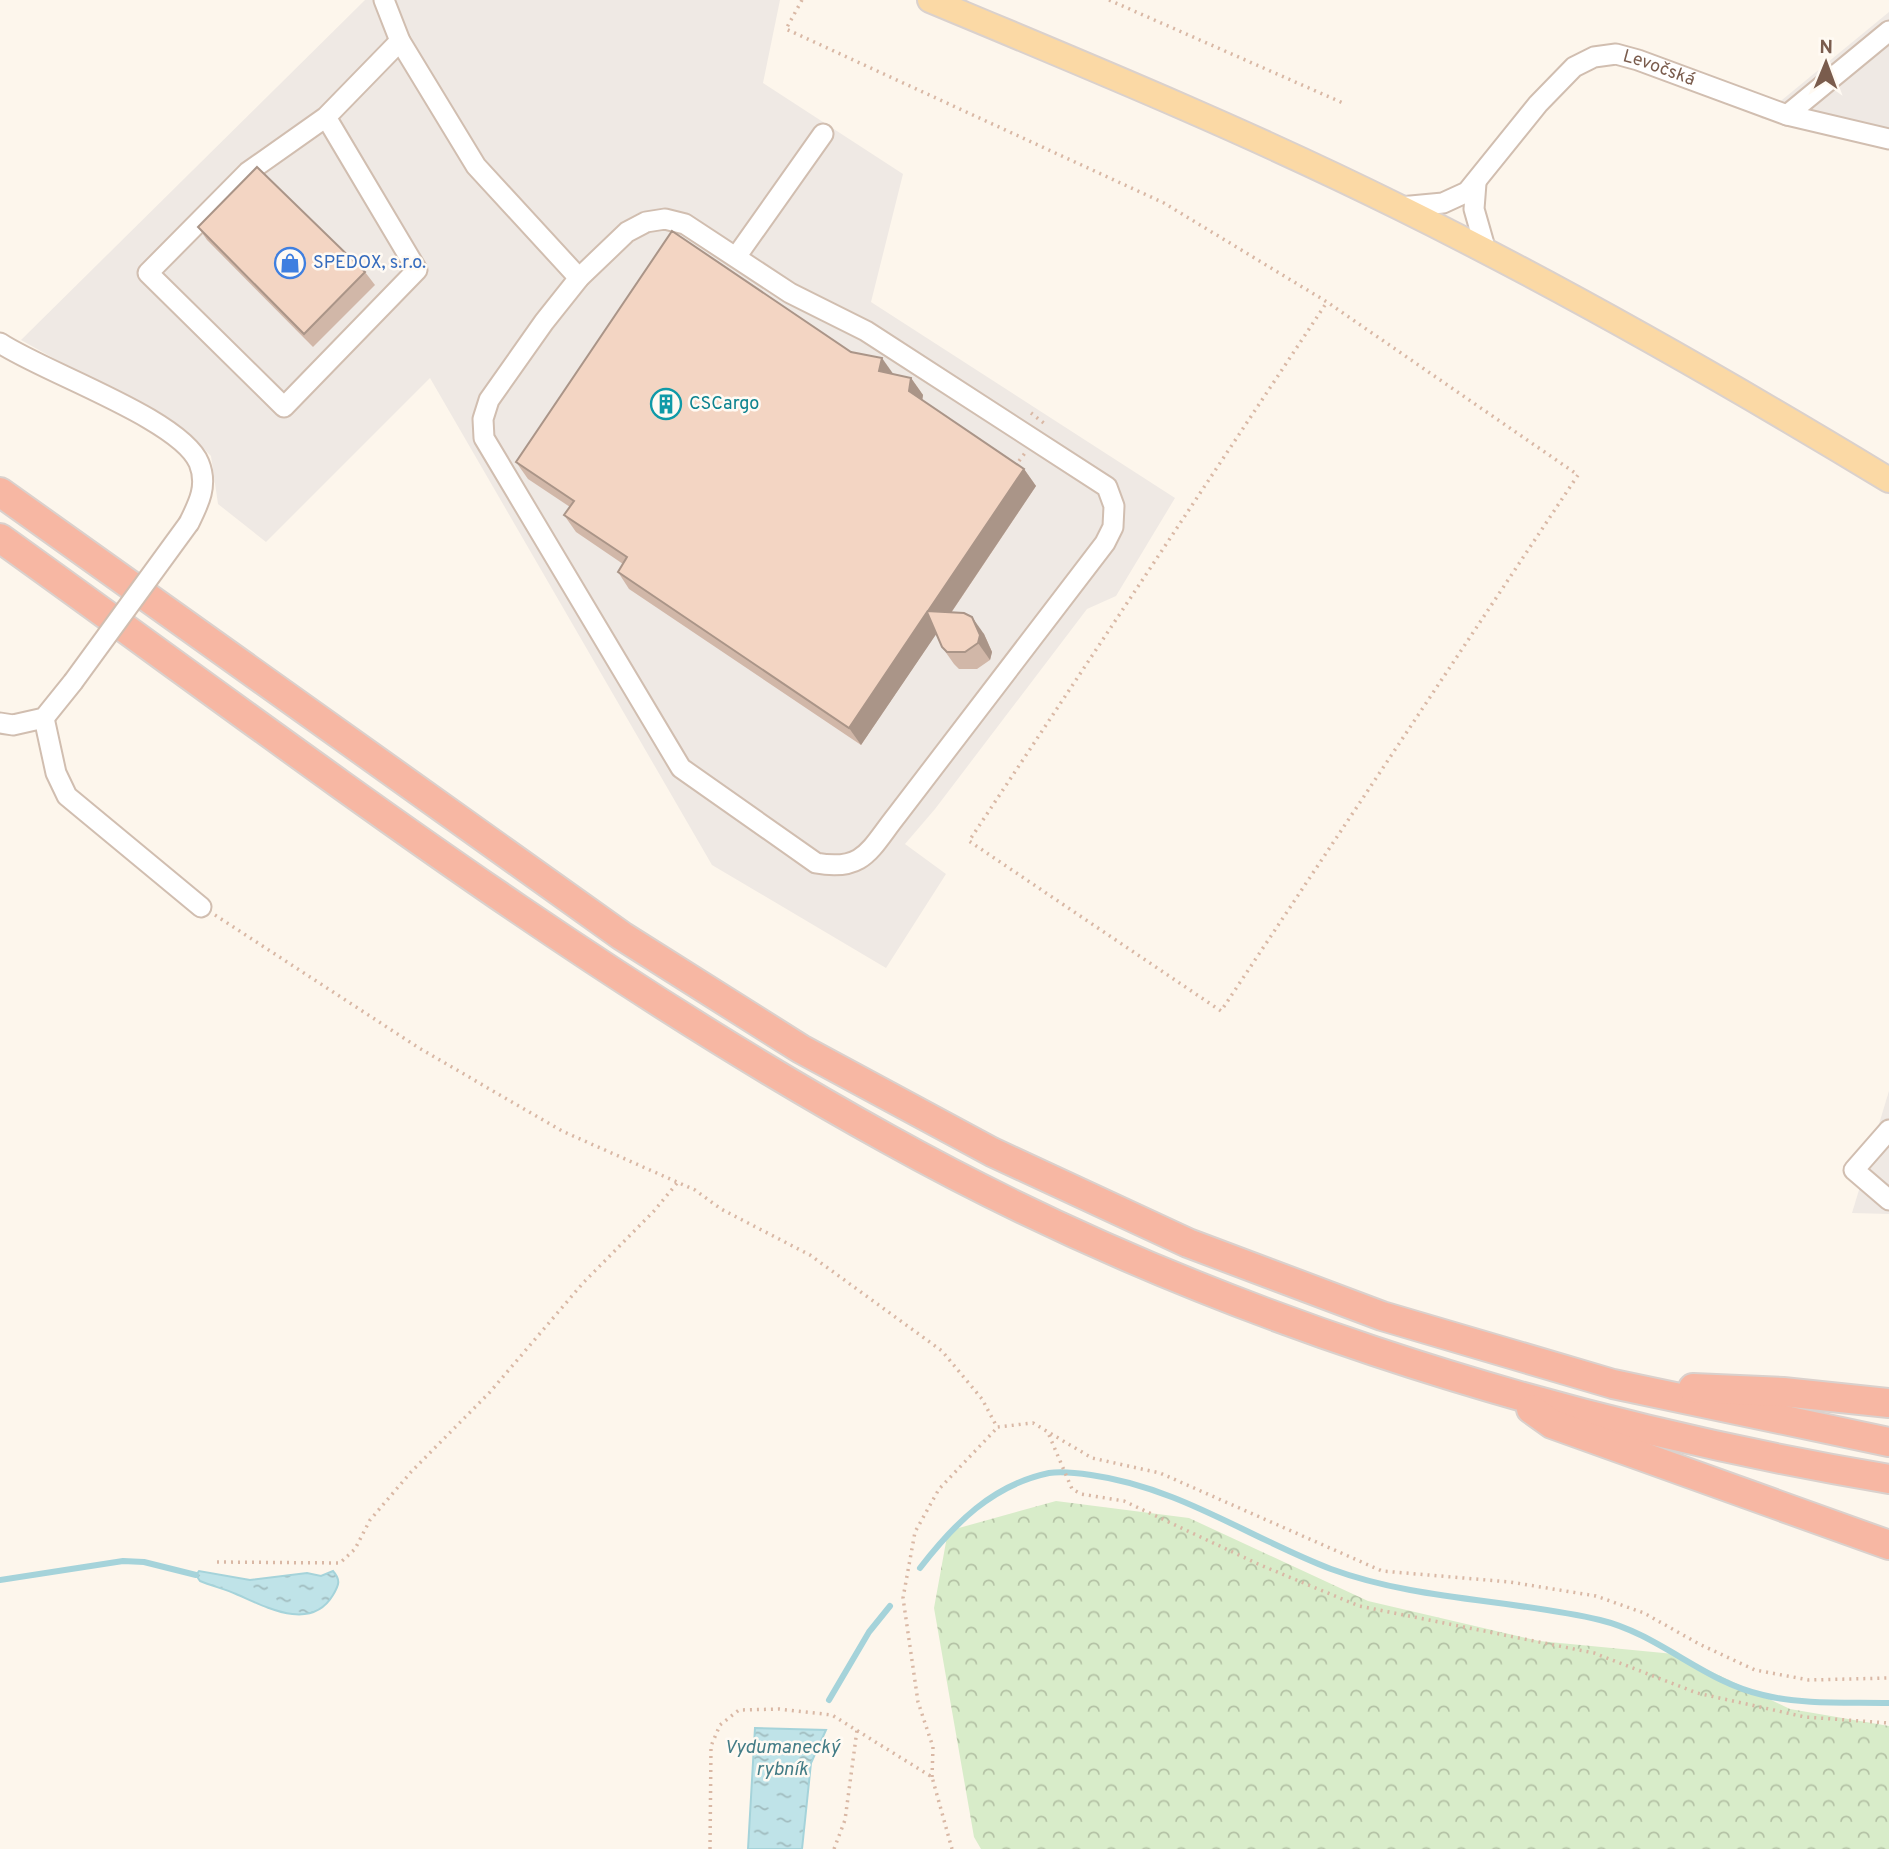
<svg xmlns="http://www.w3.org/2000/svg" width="1889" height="1849" font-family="Overpass,sans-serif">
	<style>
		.industrial { fill: #efe9e4 }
		.forest { fill: url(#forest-crowns) }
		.water { fill: url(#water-ripples); stroke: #a5d3da; stroke-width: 2 }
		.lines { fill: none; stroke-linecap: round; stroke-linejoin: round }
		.stream { stroke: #a5d3da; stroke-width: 6 }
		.minor-casing { stroke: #d1beb0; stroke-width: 23 }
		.major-casing { stroke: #dad1cd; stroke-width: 28 }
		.highway-casing { stroke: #dad1cd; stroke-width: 32 }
		.path { stroke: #d9b8a5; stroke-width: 3.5; stroke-dasharray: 2 5; stroke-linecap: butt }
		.minor { stroke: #fff; stroke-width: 19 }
		.major { stroke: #fbd9a5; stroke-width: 24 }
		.highway { stroke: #f7b7a3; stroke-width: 28 }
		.minor-bridge-casing { stroke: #d1beb0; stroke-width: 23; stroke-linecap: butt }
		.minor-bridge { stroke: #fff; stroke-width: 19 }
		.wall { fill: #d1b7a8 }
		.shaded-wall { fill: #aa9588 }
		.building { fill: #f3d5c3; stroke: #aa9588; stroke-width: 2 }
		.labels { text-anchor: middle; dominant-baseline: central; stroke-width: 5; stroke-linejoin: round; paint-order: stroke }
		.street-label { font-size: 18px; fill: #7a5c4d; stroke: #fffaf3 }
		.shop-label { font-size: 18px; fill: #366cbe; stroke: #fffaf3; text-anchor: start }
		.culture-label { font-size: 18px; fill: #0d838f; stroke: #fffaf3; text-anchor: start }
		.water-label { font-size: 19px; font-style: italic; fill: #437c86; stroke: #fffaf3 }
	</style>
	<defs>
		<pattern id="forest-crowns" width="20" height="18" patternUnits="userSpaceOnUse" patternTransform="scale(1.75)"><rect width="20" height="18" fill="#d8ecc9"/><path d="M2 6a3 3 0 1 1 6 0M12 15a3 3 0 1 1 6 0" fill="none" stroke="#b4c2a5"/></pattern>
		<pattern id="water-ripples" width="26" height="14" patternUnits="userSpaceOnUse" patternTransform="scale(1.75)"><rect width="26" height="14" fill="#bfe3e8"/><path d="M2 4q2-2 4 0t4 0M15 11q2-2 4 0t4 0" fill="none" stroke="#a0bbbe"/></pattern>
	</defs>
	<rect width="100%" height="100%" fill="#fdf6ec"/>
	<!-- industrial -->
	<g class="industrial">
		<polygon points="365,0 780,0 763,83 903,174 871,302 1175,498 1116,596 1087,609 935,809 905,844 946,874 886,968 712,865 430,378 266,542 218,504 211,456 189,434 21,340"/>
		<polygon points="1889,12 1889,147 1760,118"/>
		<polygon points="1889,1091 1889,1214 1852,1213"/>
	</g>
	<!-- forest -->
	<polygon class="forest" points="1056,1501 1189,1518 1368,1601 1539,1641 1674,1654 1790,1709 1889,1726 1889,1849 981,1849 974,1837 934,1608 948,1531"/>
	<!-- water -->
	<g class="water">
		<path d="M 333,1571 C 341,1580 339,1585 333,1595 C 311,1632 266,1607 236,1594 C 225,1589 212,1586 200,1581 L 196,1575 L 199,1571 L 250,1580 L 307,1573 L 321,1576 Z"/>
		<polygon points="755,1728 826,1730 811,1763 802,1849 748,1849"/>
	</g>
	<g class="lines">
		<!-- stream -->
		<g class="stream">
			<path d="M 920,1568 C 954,1524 992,1485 1049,1473 C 1062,1471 1078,1473 1091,1475 C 1178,1487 1250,1538 1331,1569 C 1418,1601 1511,1599 1600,1620 C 1659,1634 1704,1682 1763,1695 C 1803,1705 1848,1702 1889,1703"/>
			<polyline points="0,1580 123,1561 144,1562 196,1575"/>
			<polyline points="829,1700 869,1632 890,1606"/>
		</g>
		<!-- minor casing -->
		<g class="minor-casing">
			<g id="minor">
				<polyline points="384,0 400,41 476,166 579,278"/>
				<polyline points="1787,115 1889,31"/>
				<polyline points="326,117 417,270 284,407 148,273 248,172 326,117 400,41"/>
				<polyline points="1476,183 1474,209 1486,251"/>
				<path id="s1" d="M 1400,207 L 1443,203 L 1467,192 L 1538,104 L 1574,67 L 1594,57 L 1616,54 L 1638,60 L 1787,115 L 1889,139"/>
				<path d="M 665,219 L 685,224 L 790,293 L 866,331 L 1107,487 L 1114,506 L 1113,527 L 1105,543 L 897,815 C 870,849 864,872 816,863 L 681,768 L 484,438 L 483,419 L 489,400 L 544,322 L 579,278 L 627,232 L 646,222 Z"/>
				<polyline points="736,257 823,134"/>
				<path d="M 0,343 C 43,372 181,419 199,463 C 208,485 199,503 189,523"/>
				<polyline points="44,718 56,773 67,796 201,907"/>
				<polyline points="0,723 13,725 44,718 73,682"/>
				<polyline points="1889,1130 1854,1170 1889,1200"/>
			</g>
		</g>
		<!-- major casing -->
		<g class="major-casing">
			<path id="major" d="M 930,0 C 1088,66 1246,131 1399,207 C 1567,290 1729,383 1889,480"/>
		</g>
		<!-- highway casing -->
		<g class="highway-casing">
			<g id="highway">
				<polyline points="0,492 622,936 801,1049 992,1152 1188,1243 1382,1316 1613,1384 1889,1442"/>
				<path d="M 0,538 C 290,746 575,966 888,1139 C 1193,1309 1545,1421 1889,1479"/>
				<polyline points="1693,1388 1783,1392 1889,1403"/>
				<polyline points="1531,1409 1552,1424 1889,1545"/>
			</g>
		</g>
		<!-- path -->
		<g class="path">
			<polyline points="802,0 786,29 1164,203 1327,302 1578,475 1221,1011 969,841 1327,302"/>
			<polyline points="1109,0 1343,103"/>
			<polyline points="1031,413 1045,424"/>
			<polyline points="1019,461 1025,453"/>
			<polyline points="215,915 419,1048 562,1131 695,1190 721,1209 810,1255 942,1351 982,1399 997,1427 1033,1423 1092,1458 1160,1473 1382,1571 1510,1582 1596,1596 1644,1613 1699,1644 1755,1670 1809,1680 1889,1678"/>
			<polyline points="1049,1435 1072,1489 1081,1494 1124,1501 1258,1564 1359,1606 1594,1653 1697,1693 1805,1717 1889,1723"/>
			<polyline points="217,1562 340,1563 355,1549 370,1520 411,1472 490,1392 583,1283 654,1211 678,1182"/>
			<polyline points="932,1777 933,1747 918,1702 903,1598 915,1532 939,1489 997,1428"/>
			<polyline points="710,1849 711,1746 720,1725 739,1710 779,1709 832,1715 932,1777 952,1849"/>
			<polyline points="834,1849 845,1820 857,1730"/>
		</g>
		<!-- minor -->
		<use href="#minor" class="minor"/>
		<!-- major -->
		<use href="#major" class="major"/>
		<!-- highway -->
		<use href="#highway" class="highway"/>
		<!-- minor-bridge casing -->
		<g class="minor-bridge-casing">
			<polyline id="minor-bridge" points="73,682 189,523"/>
		</g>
		<!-- minor-bridge -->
		<use href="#minor-bridge" class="minor-bridge"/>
	</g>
	<!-- wall -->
	<g class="wall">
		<polygon points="198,227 365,272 375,285 313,347 207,240"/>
		<polygon points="893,374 911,378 923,395 922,400 1024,469 1036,486 951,613 984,634 992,652 990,660 977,669 959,669 954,664 942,647 936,634 861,745 629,589 618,572 623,564 576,532 564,515 570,507 528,479 516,462"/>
	</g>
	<!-- shaded-wall -->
	<g class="shaded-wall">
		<polygon points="882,358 894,375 879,371"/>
		<polygon points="911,378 923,395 921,408 909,391"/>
		<polygon points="1024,469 1036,486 940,629 928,611"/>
		<polygon points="927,612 939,630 861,745 849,728"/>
		<polygon points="972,617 984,634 992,652 990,660 978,643"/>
	</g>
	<!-- building -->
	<g class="building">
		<polygon points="257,167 365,272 304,334 198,227"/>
		<polygon points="672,231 851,352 882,358 879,371 911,378 909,391 1024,469 928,611 964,613 972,617 980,635 978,643 965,652 947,652 942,647 927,612 849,728 618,572 627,557 564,515 574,501 516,462"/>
	</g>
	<!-- icons -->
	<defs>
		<g id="shop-ring" transform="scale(1.575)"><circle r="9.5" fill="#fffaf3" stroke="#3f7fe0" stroke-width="1.5"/><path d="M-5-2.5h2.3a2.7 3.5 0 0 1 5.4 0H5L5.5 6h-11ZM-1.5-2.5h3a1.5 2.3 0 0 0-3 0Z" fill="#3f7fe0"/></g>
		<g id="building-ring" transform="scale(1.575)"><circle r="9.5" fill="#fffaf3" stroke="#0f9aa8" stroke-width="1.5"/><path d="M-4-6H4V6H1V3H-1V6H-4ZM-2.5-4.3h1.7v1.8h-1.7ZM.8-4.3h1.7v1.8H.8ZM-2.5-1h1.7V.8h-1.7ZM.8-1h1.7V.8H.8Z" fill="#0f9aa8"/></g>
	</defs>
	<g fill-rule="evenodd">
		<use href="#shop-ring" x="290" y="263"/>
		<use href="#building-ring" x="666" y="404"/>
	</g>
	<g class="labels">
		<!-- street labels -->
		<g class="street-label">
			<text stroke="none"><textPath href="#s1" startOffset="324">Levočská</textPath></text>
		</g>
		<!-- shop labels -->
		<g class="shop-label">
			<text x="313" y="263">SPEDOX, s.r.o.</text>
		</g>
		<!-- culture labels -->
		<g class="culture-label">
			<text x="689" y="404">CSCargo</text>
		</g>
		<!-- water labels -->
		<g class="water-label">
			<text x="782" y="1748">Vydumanecký<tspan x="782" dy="22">rybník</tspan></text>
		</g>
	</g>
	<!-- north arrow -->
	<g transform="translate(1826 63) rotate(1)" stroke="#fffaf3" stroke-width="5" paint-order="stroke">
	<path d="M0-5L12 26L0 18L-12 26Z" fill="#7a5c4d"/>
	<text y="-10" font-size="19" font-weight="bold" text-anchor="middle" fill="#7a5c4d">N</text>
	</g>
</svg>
